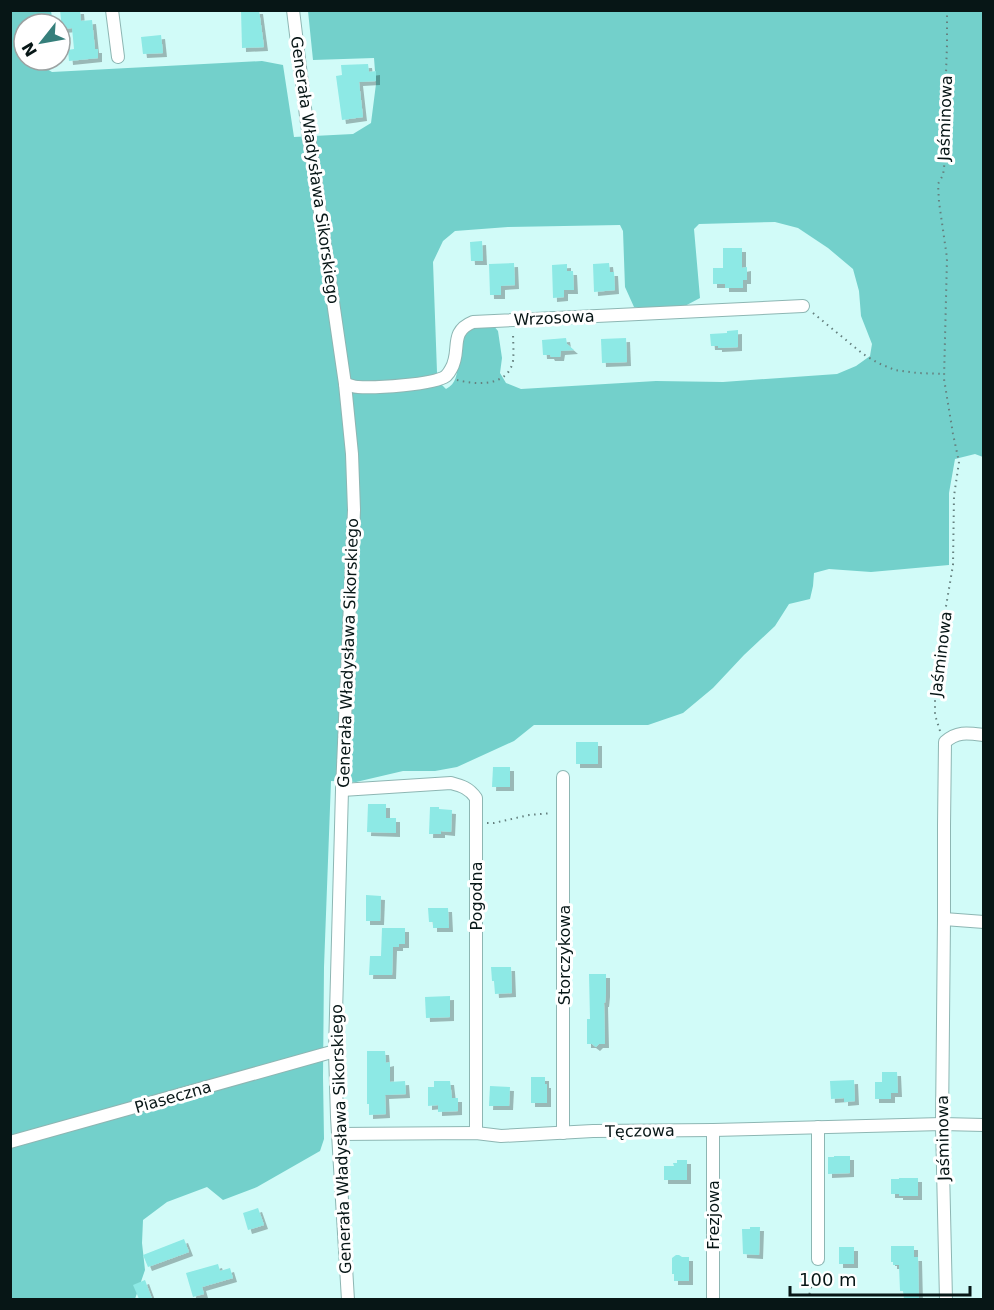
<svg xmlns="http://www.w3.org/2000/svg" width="994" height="1310" font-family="'DejaVu Sans',sans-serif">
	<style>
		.forest { fill: #73d0cb; fill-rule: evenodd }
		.building { fill: #8de9e5; filter: url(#shadow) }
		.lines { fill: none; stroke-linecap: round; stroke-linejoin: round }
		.street-casing { stroke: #8db6b3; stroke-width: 14 }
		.path { stroke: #65807f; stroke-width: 2; stroke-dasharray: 1.5 4.5; stroke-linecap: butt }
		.street { stroke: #fff; stroke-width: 12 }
		.labels { text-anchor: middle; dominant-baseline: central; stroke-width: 6; stroke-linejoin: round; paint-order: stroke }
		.street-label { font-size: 16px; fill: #071616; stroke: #fff }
	</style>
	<defs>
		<filter id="shadow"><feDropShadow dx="4" dy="4" stdDeviation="0" flood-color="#0004"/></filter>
	</defs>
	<rect width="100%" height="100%" fill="#d1fbf8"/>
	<!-- forest -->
	<path class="forest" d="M 10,11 L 51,11 L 53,24 L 24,24 L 24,60 L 43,60 L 45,68 L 52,72 L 262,61 L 283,65 L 294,137 L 353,134 L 371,123 L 376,84 L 374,58 L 313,60 L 308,11 L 983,11 L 983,457 L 975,454 L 955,459 L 949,493 L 949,565 L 871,572 L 829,569 L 814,573 L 813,586 L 810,599 L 789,604 L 775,626 L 744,655 L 713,688 L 683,713 L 648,725 L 534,725 L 514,741 L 457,767 L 435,771 L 403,771 L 356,782 L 331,781 L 324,967 L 323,1077 L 324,1139 L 320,1151 L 257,1187 L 223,1200 L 207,1187 L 167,1202 L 143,1220 L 142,1243 L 145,1270 L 135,1299 L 11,1299 ZM 775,222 L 798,228 L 828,248 L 853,269 L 859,291 L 861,316 L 872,344 L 870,356 L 856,366 L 837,374 L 723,382 L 656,381 L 521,389 L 506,383 L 500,373 L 502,358 L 498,331 L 492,324 C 485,326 475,326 468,329 C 446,341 469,378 446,389 L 441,384 L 437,372 L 433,262 L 443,241 L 455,231 L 508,227 L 620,225 L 623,231 L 625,287 L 634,307 L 683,307 L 700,298 L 694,229 L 699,224 Z"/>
	<!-- building -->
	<g class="building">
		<polygon points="60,10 80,10 81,21 92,20 95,49 98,49 98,58 69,61 68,50 74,49 72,28 62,29"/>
		<polygon points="241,10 259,10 264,47 242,48"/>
		<polygon points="161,35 163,53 143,54 141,37"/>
		<polygon points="368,64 369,72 376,71 376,81 359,82 363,117 342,120 336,76 342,75 341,65"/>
		<polygon points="482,241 483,261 471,261 470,242"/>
		<polygon points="723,248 742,248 742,268 747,267 747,280 743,280 743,288 725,288 725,284 713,284 713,268 723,268"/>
		<polygon points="514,263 515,285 501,286 501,295 490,295 489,264"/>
		<polygon points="609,263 610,272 614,272 615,290 594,292 593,264"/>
		<polygon points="567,264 567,271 573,271 574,290 564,290 564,297 553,298 552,265"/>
		<polygon points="738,330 738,347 718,348 718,346 711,346 710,334 727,333 727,331"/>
		<polygon points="566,338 567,344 574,350 561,351 560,357 551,357 550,355 543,355 542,340"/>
		<polygon points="626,338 627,362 602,363 601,339"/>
		<rect x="576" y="742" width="22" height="22"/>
		<polygon points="493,767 510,767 510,787 492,787"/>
		<polygon points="368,804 386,804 386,818 396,818 396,833 367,832"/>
		<polygon points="430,807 439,807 439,809 452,810 451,832 441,831 441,834 429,834"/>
		<polygon points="366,895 381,896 380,921 366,921"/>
		<polygon points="428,908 448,908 449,928 433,928 433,922 429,922"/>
		<polygon points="382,928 405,928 405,944 399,944 399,947 393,947 392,975 369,975 370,956 381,956"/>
		<polygon points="491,967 511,967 512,993 495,994 494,981 492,981"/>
		<polygon points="589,974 606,974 606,993 605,1003 604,1003 605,1044 599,1044 596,1047 592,1044 587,1044 587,1019 590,1019"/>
		<polygon points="450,996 450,1017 426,1018 425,997"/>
		<polygon points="367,1051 385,1051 386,1063 390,1062 390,1082 405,1081 406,1094 385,1095 386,1114 369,1115 369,1104 367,1104"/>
		<polygon points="882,1072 897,1072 898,1093 891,1093 891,1099 875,1099 875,1082 882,1082"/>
		<polygon points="531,1077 545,1077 545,1084 547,1084 547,1103 531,1103"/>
		<polygon points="854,1080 855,1101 844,1102 844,1098 831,1099 830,1081"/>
		<polygon points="434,1081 450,1081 452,1098 458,1098 458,1111 438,1112 438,1105 428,1106 428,1087 434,1087"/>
		<polygon points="490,1086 510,1087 509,1106 489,1106"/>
		<polygon points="834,1156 850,1156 850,1173 828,1174 828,1157 834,1157"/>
		<polygon points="677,1160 687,1160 687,1180 664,1180 664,1166 674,1166 673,1163 677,1163"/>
		<polygon points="899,1178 918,1178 918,1196 899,1196 899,1194 891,1194 891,1179 899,1179"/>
		<polygon points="258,1208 264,1225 248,1230 243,1213"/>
		<polygon points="750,1227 760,1227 759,1255 743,1254 742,1229 750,1229"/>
		<polygon points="184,1239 189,1252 148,1267 143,1255"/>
		<polygon points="891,1246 914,1246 914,1257 918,1257 919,1299 904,1299 903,1291 900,1291 899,1265 893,1265 893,1262 891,1262"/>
		<rect x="839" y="1247" width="15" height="17"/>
		<polygon points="676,1255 679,1255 682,1257 689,1257 689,1281 674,1281 674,1274 672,1274 672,1258"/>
		<polygon points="218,1264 220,1271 230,1268 233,1278 202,1287 204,1294 193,1297 186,1273"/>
		<polygon points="145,1280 152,1299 139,1299 133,1285"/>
	</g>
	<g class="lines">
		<!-- street casing -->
		<g class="street-casing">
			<g id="street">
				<polyline points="112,10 118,57"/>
				<polyline points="293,10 306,116 345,384 352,454 354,510 342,790 335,1051 337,1117 348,1300"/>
				<path d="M 345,384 C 350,385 354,387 358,387 C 374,388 434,385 446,376 C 448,374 450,371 451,369 C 462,351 448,332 473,322 L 803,306"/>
				<path d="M 342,790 L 451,783 C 462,786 469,788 476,798 L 476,1133"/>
				<polyline points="944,919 984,922"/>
				<polyline points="713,1130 713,1300"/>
				<polyline points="563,1133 563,777"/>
				<polyline points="338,1134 476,1133 501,1136 593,1131 713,1130 942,1124 984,1125"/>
				<polyline points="10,1142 335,1051"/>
				<polyline points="818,1259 818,1127"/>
				<path d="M 946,1300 L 942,1124 L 944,919 L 944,826 L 945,742 C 957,731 968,733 984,735"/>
			</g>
		</g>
		<!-- path -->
		<g class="path">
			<polyline points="813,313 863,354 878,363 895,370 917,373 944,374"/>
			<path d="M 457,380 C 476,385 508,387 513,361 C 514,352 513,341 513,332"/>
			<polyline points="940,731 935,715 935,696 939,666 941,636 953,565 954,496 959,462 953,434 944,379 947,258 939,202 938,184 943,175 946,152 944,130 947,45 947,10"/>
			<polyline points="487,823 494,823 529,815 552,813"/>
			<polyline points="808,1300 815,1271"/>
		</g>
		<!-- street -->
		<use href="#street" class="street"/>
	</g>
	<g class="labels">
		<!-- street labels -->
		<g class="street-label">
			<text transform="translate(945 118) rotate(-88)">Jaśminowa</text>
			<text transform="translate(315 170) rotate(82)">Generała Władysława Sikorskiego</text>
			<text transform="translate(554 318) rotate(-3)">Wrzosowa</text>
			<text transform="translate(348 653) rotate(-88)">Generała Władysława Sikorskiego</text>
			<text transform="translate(941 654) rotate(-83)">Jaśminowa</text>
			<text transform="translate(476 896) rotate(-90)">Pogodna</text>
			<text transform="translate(564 955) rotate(-90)">Storczykowa</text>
			<text transform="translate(173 1097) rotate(-16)">Piaseczna</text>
			<text transform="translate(640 1131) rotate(-1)">Tęczowa</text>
			<text transform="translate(943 1138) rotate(-91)">Jaśminowa</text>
			<text transform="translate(341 1139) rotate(-92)">Generała Władysława Sikorskiego</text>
			<text transform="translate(713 1215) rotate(-90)">Frezjowa</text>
		</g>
	</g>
	<!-- border -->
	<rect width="994" height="1310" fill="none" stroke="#071616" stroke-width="24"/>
	<!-- north arrow -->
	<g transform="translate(42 42) rotate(239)"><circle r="28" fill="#ffffff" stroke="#9ca2a2" stroke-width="1.5"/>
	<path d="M0-4.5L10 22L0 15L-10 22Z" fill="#367f7b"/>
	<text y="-9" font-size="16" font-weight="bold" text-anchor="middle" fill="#071616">N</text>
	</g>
	<!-- scale -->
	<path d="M790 1286v9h180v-9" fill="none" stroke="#071616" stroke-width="3"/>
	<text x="799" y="1286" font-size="18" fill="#071616" stroke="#ffffff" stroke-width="4.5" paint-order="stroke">100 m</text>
</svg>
